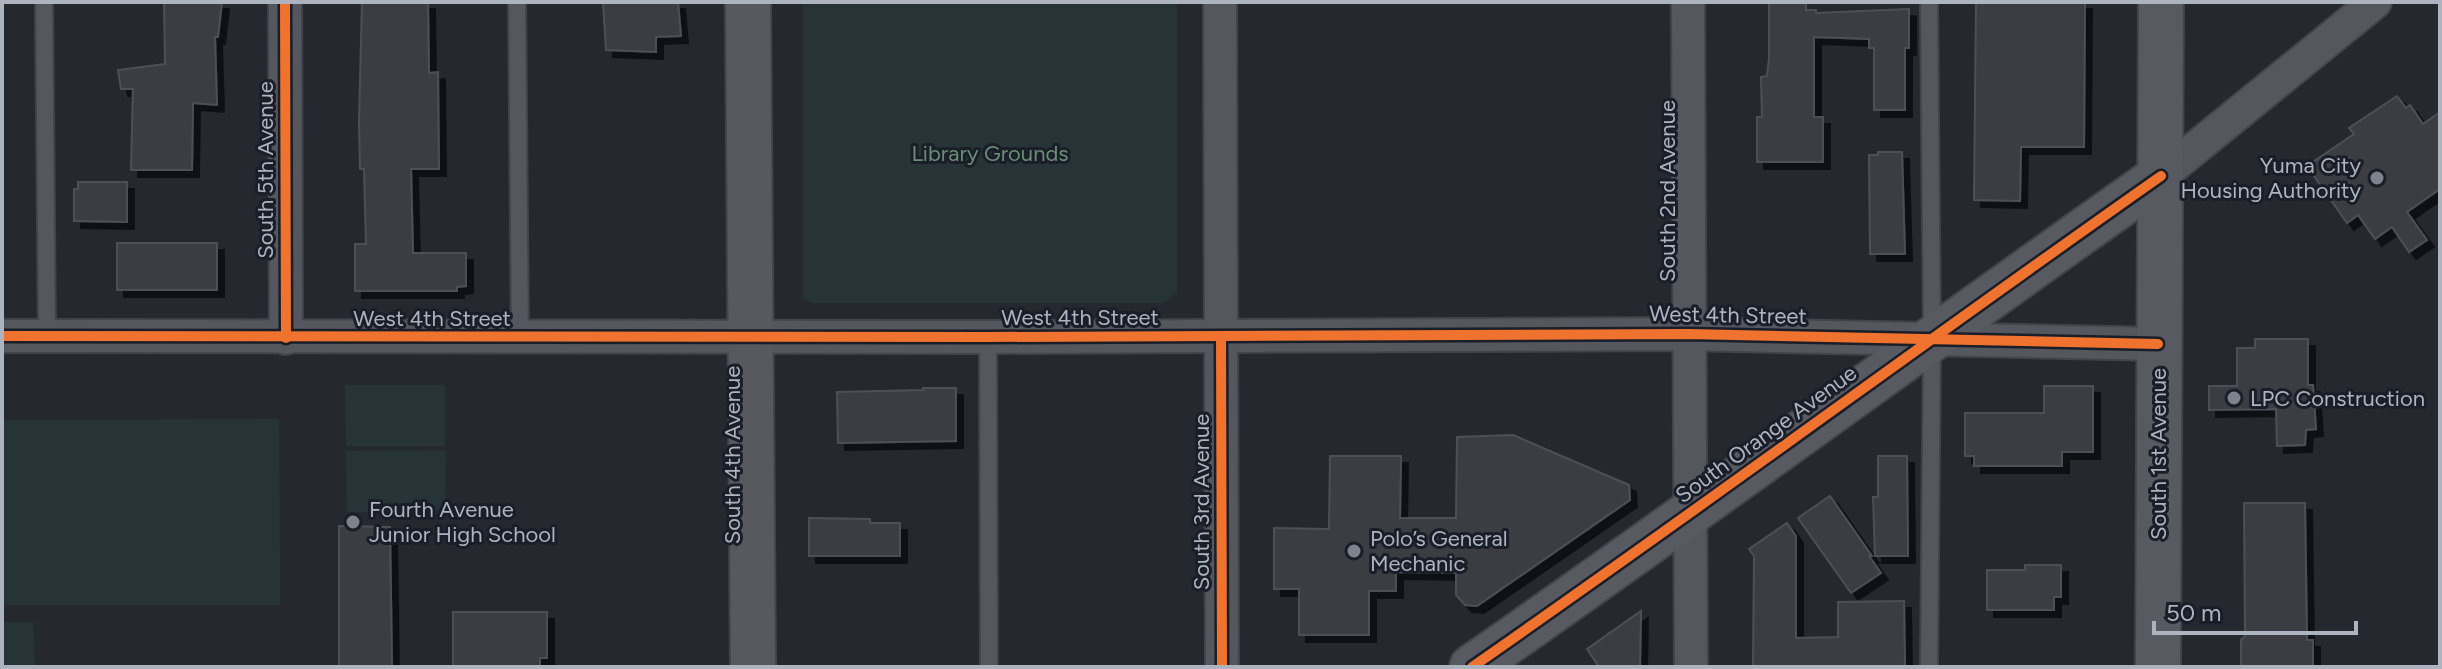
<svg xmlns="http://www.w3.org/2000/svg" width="2442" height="669" font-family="Figtree,sans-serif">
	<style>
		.green { fill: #273437 }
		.building { fill: #3a3d43; stroke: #4d5057; stroke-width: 2; filter: url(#shadow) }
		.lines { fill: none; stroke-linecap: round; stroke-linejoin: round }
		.lane-casing { stroke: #42444a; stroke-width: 20 }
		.street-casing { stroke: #42444a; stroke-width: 36 }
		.secondary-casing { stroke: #42444a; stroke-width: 48 }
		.primary-casing { stroke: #42454c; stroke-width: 48 }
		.lane { stroke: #54575e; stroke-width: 16 }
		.street { stroke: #54575e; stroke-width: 32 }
		.secondary { stroke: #585a62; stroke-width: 44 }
		.primary { stroke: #57595f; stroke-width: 44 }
		.cycleway-casing { stroke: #1a1e28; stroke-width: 15 }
		.cycleway { stroke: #ef722f; stroke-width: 10 }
		.poi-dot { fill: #7e828d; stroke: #1a1e28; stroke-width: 3 }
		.labels { text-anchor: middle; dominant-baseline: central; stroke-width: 6; stroke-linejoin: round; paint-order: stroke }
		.park-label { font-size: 22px; fill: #698e75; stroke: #1a1e28 }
		.poi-label { font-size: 22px; fill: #aeb3c0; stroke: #1a1e28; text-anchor: start }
		.street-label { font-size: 22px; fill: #aeb3c0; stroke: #1a1e28 }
	</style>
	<defs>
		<filter id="shadow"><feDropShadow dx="7" dy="7" stdDeviation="0" flood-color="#0009"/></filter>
	</defs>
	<rect width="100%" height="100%" fill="#25282f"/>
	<!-- green -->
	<g class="green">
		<polygon points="803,2 1177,2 1177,292 1163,303 811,303 803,297"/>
		<polygon points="345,385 445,385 445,446 346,446"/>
		<polygon points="279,419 280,605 2,605 2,420"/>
		<polygon points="446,450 445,511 347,512 346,451"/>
		<polygon points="33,622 35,667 2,667 2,622"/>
	</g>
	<!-- building -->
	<g class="building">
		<polygon points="164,2 222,2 218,37 215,37 217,105 193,103 192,170 131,170 133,89 121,89 118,70 165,64"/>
		<polygon points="362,2 428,2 429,73 438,72 439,169 411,169 413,253 466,253 466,286 457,287 457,291 355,291 355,244 366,244 364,169 360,169 359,121"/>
		<polygon points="603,2 678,2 681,36 656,37 656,52 606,50"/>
		<polygon points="1976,2 2085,2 2084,147 2021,147 2020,201 1974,200"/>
		<polygon points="1769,3 1806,3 1806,10 1816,10 1816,13 1909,9 1909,48 1905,48 1905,110 1874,110 1874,48 1869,48 1869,39 1814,37 1814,117 1823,117 1823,162 1757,162 1757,117 1762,117 1761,77 1767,76 1769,58"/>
		<polygon points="2397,96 2406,108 2410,105 2423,124 2440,112 2440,189 2407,212 2427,240 2409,252 2392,227 2375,239 2358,215 2347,223 2307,166 2354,134 2349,128"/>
		<polygon points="1878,152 1902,152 1905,254 1870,254 1869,155 1878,155"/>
		<polygon points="78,182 127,182 127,222 74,221 74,189 78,189"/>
		<rect x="117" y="243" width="100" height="47"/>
		<polygon points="2255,339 2308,339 2308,385 2313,385 2316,429 2306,430 2305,445 2277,446 2276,409 2209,410 2209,386 2237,386 2237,348 2255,348"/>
		<polygon points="2044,386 2093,386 2093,452 2062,452 2062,466 1974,466 1974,456 1965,456 1965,413 2044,413"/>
		<polygon points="923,388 956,388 956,441 838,443 837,392 923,390"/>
		<polygon points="1513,435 1629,485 1630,500 1477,606 1465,605 1456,595 1456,573 1396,572 1396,591 1369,591 1369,635 1299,635 1299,589 1274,589 1274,528 1329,529 1330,456 1401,456 1400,518 1456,518 1457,437"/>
		<polygon points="1878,456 1907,456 1908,556 1875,556 1873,497 1878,497"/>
		<polygon points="1830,496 1872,556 1869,556 1881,573 1851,593 1798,518"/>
		<polygon points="2244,503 2305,503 2307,640 2313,640 2313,667 2241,667 2241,640 2245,636"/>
		<polygon points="809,518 870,519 870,523 900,523 900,556 809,556"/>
		<polygon points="1787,523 1796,536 1796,638 1838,637 1838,602 1904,601 1905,667 1753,667 1754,556 1749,549"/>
		<polygon points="339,526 390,527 392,667 339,667"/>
		<polygon points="2025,565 2061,565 2061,597 2054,597 2054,610 1987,610 1987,570 2025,570"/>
		<polygon points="1641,611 1640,667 1599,667 1587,649"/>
		<polygon points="453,612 547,612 547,658 540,658 540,667 453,667"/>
	</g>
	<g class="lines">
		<!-- lane casing -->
		<g class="lane-casing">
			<g id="lane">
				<polyline points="44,2 47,337"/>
				<polyline points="517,2 520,338"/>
				<polyline points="1929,2 1932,339 1929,667"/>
				<polyline points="988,337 989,667"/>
			</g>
		</g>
		<!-- street casing -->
		<g class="street-casing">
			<g id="street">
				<polyline points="285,2 286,338"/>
				<polyline points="1220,2 1222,667"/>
				<polyline points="1688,2 1691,667"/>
				<polyline points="2161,176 2375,2"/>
				<polyline points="2,336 988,337 1688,334 2158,344"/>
			</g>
		</g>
		<!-- secondary casing -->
		<g class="secondary-casing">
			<g id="secondary">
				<path d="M 1472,667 C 1704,506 1930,338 2161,176"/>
				<polyline points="2158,667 2161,2"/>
			</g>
		</g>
		<!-- primary casing -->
		<g class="primary-casing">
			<polyline id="primary" points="748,2 753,667"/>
		</g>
		<!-- lane -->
		<use href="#lane" class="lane"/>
		<!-- street -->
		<use href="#street" class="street"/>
		<!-- secondary -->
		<use href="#secondary" class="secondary"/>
		<!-- primary -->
		<use href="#primary" class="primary"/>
		<!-- cycleway casing -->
		<g class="cycleway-casing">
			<g id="cycleway">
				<polyline points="285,2 286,338"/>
				<polyline points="2,336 988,337 1688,334 2158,344"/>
				<polyline points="1221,337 1222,667"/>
				<path d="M 1472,667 C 1704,506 1930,338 2161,176"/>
			</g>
		</g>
		<!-- cycleway -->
		<use href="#cycleway" class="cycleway"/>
	</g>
	<!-- markers -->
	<g class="poi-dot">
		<circle cx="2377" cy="178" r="8"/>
		<circle cx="2234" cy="398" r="8"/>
		<circle cx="353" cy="522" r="8"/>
		<circle cx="1354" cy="551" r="8"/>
	</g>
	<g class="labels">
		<!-- park labels -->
		<g class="park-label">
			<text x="990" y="153">Library Grounds</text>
		</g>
		<!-- poi labels -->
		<g class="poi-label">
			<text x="2361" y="165" text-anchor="end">Yuma City<tspan x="2361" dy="25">Housing Authority</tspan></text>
			<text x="2250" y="398">LPC Construction</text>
			<text x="369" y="509">Fourth Avenue<tspan x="369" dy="25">Junior High School</tspan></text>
			<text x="1370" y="538">Polo’s General<tspan x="1370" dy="25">Mechanic</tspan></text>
		</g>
		<!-- street labels -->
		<g class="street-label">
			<text transform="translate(265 170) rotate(-90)">South 5th Avenue</text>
			<text transform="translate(1667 191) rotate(-90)">South 2nd Avenue</text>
			<text transform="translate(1728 315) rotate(1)">West 4th Street</text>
			<text x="1080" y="317">West 4th Street</text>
			<text x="432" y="318">West 4th Street</text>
			<text transform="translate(1766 434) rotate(-36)">South Orange Avenue</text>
			<text transform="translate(2158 454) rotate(-90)">South 1st Avenue</text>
			<text transform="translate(732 455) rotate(-90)">South 4th Avenue</text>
			<text transform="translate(1201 502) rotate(-90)">South 3rd Avenue</text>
		</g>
	</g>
	<!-- border -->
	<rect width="2442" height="669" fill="none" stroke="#aeb3c0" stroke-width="8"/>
	<!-- scale -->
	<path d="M2154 621v12h202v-12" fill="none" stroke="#aeb3c0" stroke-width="4"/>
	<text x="2166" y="621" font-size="24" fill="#aeb3c0" stroke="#1a1e28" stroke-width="6" paint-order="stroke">50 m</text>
</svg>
